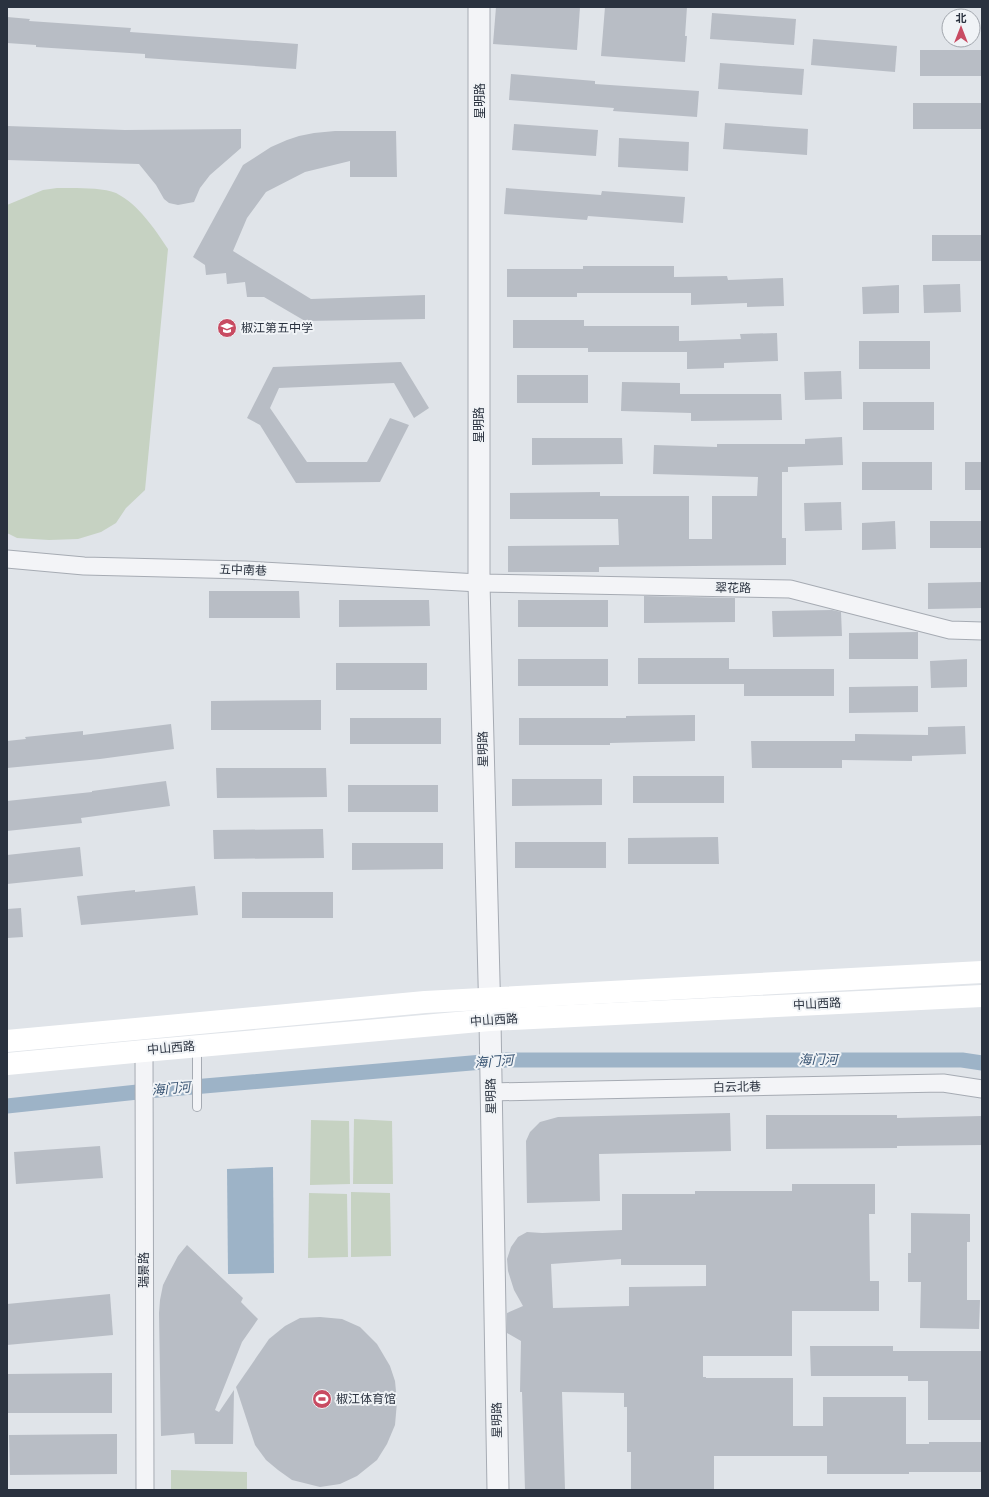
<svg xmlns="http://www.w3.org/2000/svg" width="989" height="1497" font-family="'Nunito Sans','Noto Sans SC',sans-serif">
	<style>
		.green { fill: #c6d2c2 }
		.water { fill: #9db3c7 }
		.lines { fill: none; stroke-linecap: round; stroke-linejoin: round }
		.canal { stroke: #9db3c7; stroke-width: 15 }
		.building { fill: #b8bdc5; fill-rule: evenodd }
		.service-casing { stroke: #a6abb3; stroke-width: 10 }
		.minor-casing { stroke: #a6abb3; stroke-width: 19 }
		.tertiary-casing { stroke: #a6abb3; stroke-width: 23 }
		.service { stroke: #f3f4f7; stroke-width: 8 }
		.minor { stroke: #f3f4f7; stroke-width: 17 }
		.tertiary { stroke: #f3f4f7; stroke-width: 21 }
		.secondary { stroke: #fff; stroke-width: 22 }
		.labels { text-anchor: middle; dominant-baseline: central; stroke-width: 4; stroke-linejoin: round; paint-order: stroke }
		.street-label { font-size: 12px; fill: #2a323f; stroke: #f0f3f6 }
		.poi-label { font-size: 12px; fill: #2a323f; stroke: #f0f3f6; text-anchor: start }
		.water-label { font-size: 13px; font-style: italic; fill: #365271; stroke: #f0f3f6 }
	</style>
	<rect width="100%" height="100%" fill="#e0e4e9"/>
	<!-- green -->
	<g class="green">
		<path d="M 57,188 C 73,188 101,187 116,193 C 139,205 154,228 168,249 L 145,490 L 126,508 L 116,523 L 101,532 L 78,539 L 49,540 L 17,538 L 7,533 L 7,205 L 43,190 Z"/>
		<polygon points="354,1119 392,1121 393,1184 353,1184"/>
		<polygon points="311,1120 349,1121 350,1184 310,1185"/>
		<polygon points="351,1192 390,1193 391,1256 351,1257"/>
		<polygon points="309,1193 347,1194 348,1257 308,1258"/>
		<polygon points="171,1470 247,1472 247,1490 171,1490"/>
	</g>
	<!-- water -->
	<polygon class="water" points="273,1167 274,1273 228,1274 227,1169"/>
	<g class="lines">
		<!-- canal -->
		<polyline class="canal" points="7,1106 147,1091 506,1060 962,1060 982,1063"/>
	</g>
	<!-- building -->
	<g class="building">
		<polygon points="496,7 580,7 577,50 493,44"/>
		<polygon points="605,7 687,7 685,36 687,36 685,62 601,56"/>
		<polygon points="712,13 796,19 794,45 710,39"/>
		<polygon points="7,17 30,19 29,21 131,28 130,32 298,44 296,69 145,58 145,54 36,47 36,45 7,43"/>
		<polygon points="813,39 897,46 895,72 811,65"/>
		<rect x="920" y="50" width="62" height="26"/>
		<polygon points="720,63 804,69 802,95 718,89"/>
		<polygon points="511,74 595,81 595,84 699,91 697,117 613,111 614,108 509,100"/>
		<rect x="913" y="103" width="69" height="26"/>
		<polygon points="725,123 808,129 807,155 723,149"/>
		<polygon points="514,124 598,130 596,156 512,150"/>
		<polygon points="7,126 125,130 241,129 241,148 210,175 200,188 194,202 178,205 169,203 164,199 156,185 139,164 7,160"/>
		<polygon points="335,131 396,131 397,177 350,177 350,161 305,172 266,192 247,218 233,251 311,299 425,295 425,319 305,321 264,297 247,297 245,282 227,284 226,273 206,275 205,265 193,257 243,165 271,147 287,140 299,136 314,133"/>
		<polygon points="619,138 689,142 688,171 618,167"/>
		<polygon points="506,188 601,195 602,191 685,197 683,223 588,216 587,220 504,214"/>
		<rect x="932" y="235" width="50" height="26"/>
		<polygon points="583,266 674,266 674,277 727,276 728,280 783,278 784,306 747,307 747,303 691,305 691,293 577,293 577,297 507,297 507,269 583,269"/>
		<polygon points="960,284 961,312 924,313 923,285"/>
		<polygon points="899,285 899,313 863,314 862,287"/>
		<polygon points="513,320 584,320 584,326 679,326 679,341 741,339 740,334 777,333 778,361 724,363 724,368 687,369 687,352 588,352 588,348 513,348"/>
		<rect x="859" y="341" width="71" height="28"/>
		<polygon points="401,362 429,408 414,418 394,383 279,388 270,408 307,462 367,462 390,418 409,425 380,482 296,483 260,425 247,418 273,367"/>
		<polygon points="841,371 842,399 805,400 804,372"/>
		<rect x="517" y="375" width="71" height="28"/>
		<polygon points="622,382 680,383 680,394 781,394 782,420 691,421 691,413 621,411"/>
		<rect x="863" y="402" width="71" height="28"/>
		<polygon points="842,437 843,465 788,467 788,472 782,472 782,538 786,538 786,565 599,567 599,572 508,572 508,546 619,545 618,519 510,519 510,493 600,492 600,496 689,496 689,539 712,539 712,496 757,496 758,477 653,474 654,445 717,447 717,444 805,444 805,439"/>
		<polygon points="532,438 622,438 623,464 532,465"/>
		<rect x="862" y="462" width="70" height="28"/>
		<rect x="965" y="462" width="17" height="28"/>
		<polygon points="841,502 842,530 805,531 804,503"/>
		<polygon points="895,521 896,549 862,550 862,523"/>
		<rect x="930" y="521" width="52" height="27"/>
		<polygon points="982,582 982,608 928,609 928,583"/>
		<polygon points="209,591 299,591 300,618 209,618"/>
		<polygon points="644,596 735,598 735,622 644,623"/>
		<polygon points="339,600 429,600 430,626 339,627"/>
		<rect x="518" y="600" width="90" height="27"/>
		<polygon points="832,610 841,612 842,636 773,637 772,611"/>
		<polygon points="918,632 918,659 849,659 849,633"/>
		<polygon points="638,658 729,658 729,669 834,669 834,696 744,696 744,684 638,684"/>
		<rect x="518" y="659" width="90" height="27"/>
		<polygon points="967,659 967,687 931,688 930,661"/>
		<rect x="336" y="663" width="91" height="27"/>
		<polygon points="918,686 918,712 849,713 849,687"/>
		<polygon points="321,700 321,730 211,730 211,701"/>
		<polygon points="695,715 695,741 610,743 610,745 519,745 519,718 626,718 626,716"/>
		<rect x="350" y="718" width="91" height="26"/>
		<polygon points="171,724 174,749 100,759 7,768 7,741 26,739 25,737 83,731 83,735"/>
		<polygon points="965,726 966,754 912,756 912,761 842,760 842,768 752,768 751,741 855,741 855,734 928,735 928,727"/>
		<polygon points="216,768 326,768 327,797 217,798"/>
		<rect x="633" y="776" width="91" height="27"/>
		<polygon points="512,779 602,779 602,805 512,806"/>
		<polygon points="166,781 170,806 81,818 82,823 7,831 7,801 92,792 92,791"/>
		<rect x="348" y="785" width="90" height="27"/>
		<polygon points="323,829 324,858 214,859 213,830"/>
		<polygon points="718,837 719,864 628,864 628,838"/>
		<rect x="515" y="842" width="91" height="26"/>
		<polygon points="352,843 443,843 443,869 352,870"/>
		<polygon points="80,847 83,876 7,884 7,855"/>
		<polygon points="195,886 198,915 81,925 77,896 135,890 135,892"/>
		<rect x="242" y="892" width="91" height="26"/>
		<polygon points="21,908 23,937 7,938 7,909"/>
		<polygon points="730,1113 731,1151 599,1154 600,1201 527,1203 526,1141 530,1132 540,1122 558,1117"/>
		<polygon points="766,1115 897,1115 897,1118 982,1116 982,1145 897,1146 897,1148 766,1149"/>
		<polygon points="100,1146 103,1178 16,1184 14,1152"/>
		<path d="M 792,1184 L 875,1184 L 875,1214 L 869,1214 L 870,1281 L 879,1281 L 879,1311 L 792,1311 L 792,1356 L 703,1356 L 703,1377 L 706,1377 L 706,1378 L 793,1378 L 793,1426 L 823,1426 L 823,1397 L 906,1397 L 906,1444 L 929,1444 L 929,1442 L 982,1442 L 982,1472 L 909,1472 L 909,1474 L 827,1474 L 827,1456 L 714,1456 L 714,1490 L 631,1490 L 631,1452 L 627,1452 L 627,1407 L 624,1407 L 624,1393 L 562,1392 L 565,1489 L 525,1490 L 522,1392 L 520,1392 L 521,1341 L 507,1333 L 507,1313 L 523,1306 L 514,1290 L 508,1271 L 507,1259 L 511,1247 L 518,1237 L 527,1232 L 542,1233 L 622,1230 L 622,1194 L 695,1194 L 695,1191 L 792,1191 ZM 621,1259 L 621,1265 L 706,1265 L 706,1286 L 629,1287 L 629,1306 L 553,1308 L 551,1264 Z"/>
		<polygon points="911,1213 970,1214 970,1242 967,1242 967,1300 980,1300 979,1329 920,1328 921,1282 908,1282 908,1253 911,1253"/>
		<polygon points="187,1245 243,1298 241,1302 258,1319 242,1342 215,1410 219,1412 234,1390 233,1444 195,1444 194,1433 161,1436 159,1313 160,1300 163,1285 170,1271 178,1256"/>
		<polygon points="110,1294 113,1335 7,1345 7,1304"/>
		<polygon points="320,1317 342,1319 360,1327 377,1344 390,1366 395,1381 397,1402 395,1425 387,1444 377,1460 357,1476 340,1484 320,1487 292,1480 278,1470 266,1460 255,1445 236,1387 269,1339 285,1326 300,1318"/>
		<polygon points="810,1346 893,1346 893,1351 982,1351 982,1420 928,1420 928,1381 908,1381 908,1376 811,1376"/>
		<polygon points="112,1373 112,1413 7,1413 7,1374"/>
		<polygon points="117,1434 117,1474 10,1475 9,1435"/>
	</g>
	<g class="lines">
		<!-- service casing -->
		<g class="service-casing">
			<polyline id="service" points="197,1047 197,1107"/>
		</g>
		<!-- minor casing -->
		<g class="minor-casing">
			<g id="minor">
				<polyline points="7,559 84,566 245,570 479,583 790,589 950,630 982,631"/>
				<polyline points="144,1051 145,1490"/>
				<polyline points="491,1092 943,1083 982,1089"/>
			</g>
		</g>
		<!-- tertiary casing -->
		<g class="tertiary-casing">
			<polyline id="tertiary" points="479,7 479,583 490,1020 498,1490"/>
		</g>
		<!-- service -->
		<use href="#service" class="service"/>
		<!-- minor -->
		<use href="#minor" class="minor"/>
		<!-- tertiary -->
		<use href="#tertiary" class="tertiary"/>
		<!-- secondary -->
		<g class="secondary">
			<polyline points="7,1041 425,1002 982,972"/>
			<polyline points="7,1064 144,1051 490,1020 982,996"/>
		</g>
	</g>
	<!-- icons -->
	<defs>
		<g id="school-disc" transform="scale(1)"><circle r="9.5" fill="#c84b62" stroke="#f0f3f6"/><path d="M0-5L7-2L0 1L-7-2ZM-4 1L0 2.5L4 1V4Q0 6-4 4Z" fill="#fff"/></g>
		<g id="stadium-disc" transform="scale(1)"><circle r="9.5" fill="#c84b62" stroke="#f0f3f6"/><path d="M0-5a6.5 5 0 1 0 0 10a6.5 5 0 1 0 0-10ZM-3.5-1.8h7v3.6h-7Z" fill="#fff"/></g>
	</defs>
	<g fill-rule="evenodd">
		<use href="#school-disc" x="227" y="328"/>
		<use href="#stadium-disc" x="322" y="1399"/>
	</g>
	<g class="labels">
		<!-- street labels -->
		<g class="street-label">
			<text transform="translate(480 101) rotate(-90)">星明路</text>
			<text transform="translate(479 425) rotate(-90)">星明路</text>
			<text transform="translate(243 570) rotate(2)">五中南巷</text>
			<text transform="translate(733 588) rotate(1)">翠花路</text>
			<text transform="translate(483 749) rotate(-91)">星明路</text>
			<text transform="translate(817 1004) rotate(-3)">中山西路</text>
			<text transform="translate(494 1020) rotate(-4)">中山西路</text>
			<text transform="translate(171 1048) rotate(-5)">中山西路</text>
			<text transform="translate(737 1087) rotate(-1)">白云北巷</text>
			<text transform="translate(491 1096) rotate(-91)">星明路</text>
			<text transform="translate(144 1270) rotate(-90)">瑞景路</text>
			<text transform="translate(497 1420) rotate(-91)">星明路</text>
		</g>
		<!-- poi labels -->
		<g class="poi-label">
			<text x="241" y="328">椒江第五中学</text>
			<text x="336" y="1399">椒江体育馆</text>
		</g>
		<!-- water labels -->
		<g class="water-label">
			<text x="818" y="1060">海门河</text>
			<text transform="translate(494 1062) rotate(-4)">海门河</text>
			<text transform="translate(171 1089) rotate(-5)">海门河</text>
		</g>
	</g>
	<!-- border -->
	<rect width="989" height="1497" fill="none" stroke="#2a323f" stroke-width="16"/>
	<!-- north arrow -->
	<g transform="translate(961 28)"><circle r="19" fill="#f0f3f6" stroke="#a1a6ad"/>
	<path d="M0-3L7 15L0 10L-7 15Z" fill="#c84b62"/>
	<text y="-6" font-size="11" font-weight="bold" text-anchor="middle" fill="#2a323f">北</text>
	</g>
</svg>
